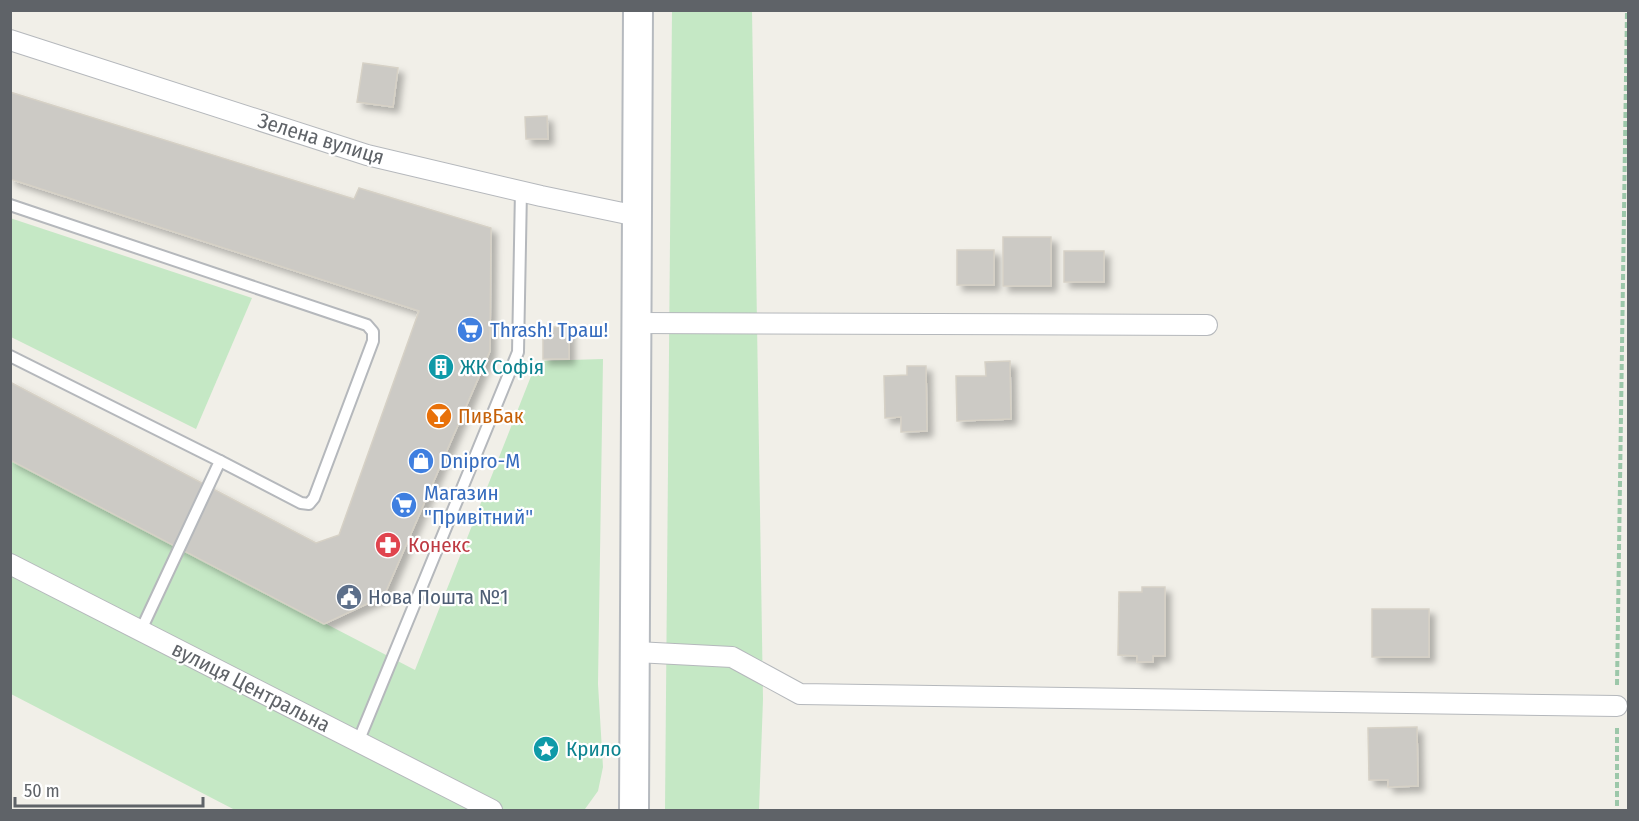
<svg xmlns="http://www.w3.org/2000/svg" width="1639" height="821" font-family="'Fira Sans Condensed',sans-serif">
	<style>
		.green { fill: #c5e8c5 }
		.building { fill: #cccac5; stroke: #d6d1c6; stroke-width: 1.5; filter: url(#shadow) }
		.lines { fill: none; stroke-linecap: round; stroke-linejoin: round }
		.lane-casing { stroke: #b5b8bc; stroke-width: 14 }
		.street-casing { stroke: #b5b8bc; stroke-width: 22 }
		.secondary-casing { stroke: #b6babf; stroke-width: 32 }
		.path { stroke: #9cc7a9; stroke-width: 4; stroke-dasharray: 6 3; stroke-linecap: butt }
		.lane { stroke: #fff; stroke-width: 10 }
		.street { stroke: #fff; stroke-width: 20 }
		.secondary { stroke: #fff; stroke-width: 28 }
		.labels { text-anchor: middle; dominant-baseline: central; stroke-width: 4.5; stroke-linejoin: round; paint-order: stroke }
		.street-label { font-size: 21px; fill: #5f6368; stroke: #fff }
		.shop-label { font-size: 21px; fill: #366cbe; stroke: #fff; text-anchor: start }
		.culture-label { font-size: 21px; fill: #0d838f; stroke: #fff; text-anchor: start }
		.food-label { font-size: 21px; fill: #c56008; stroke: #fff; text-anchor: start }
		.health-label { font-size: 21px; fill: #be3a42; stroke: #fff; text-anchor: start }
		.service-label { font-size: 21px; fill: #4e5e75; stroke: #fff; text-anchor: start }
	</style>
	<defs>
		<filter id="shadow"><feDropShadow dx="5.5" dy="5.5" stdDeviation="3" flood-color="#0004"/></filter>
	</defs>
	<rect width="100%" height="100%" fill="#f1efe8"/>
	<!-- green -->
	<g class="green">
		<polygon points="672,11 752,11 763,699 759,810 665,810"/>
		<polygon points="10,218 252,298 196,429 11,337"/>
		<polygon points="603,359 598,684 603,767 598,791 585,809 581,810 235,810 11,694 10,460 415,670 537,361"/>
	</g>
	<!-- building -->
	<g class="building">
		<polygon points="363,63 398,68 393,107 357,102"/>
		<polygon points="10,92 354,199 359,188 491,228 490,351 384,596 324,624 10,460 10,382 316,543 339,535 419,311 10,179"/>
		<polygon points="547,116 548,139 526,139 525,117"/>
		<rect x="1003" y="237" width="48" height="49"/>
		<rect x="957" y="250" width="37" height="35"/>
		<rect x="1064" y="251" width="40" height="31"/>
		<rect x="543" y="327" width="26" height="32"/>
		<polygon points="1010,361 1011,419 957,421 956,376 986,376 985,362"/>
		<polygon points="907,366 926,366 927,431 901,432 901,417 885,418 884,376 907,375"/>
		<polygon points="1142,587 1165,587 1165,656 1153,656 1153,662 1137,662 1137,656 1118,655 1119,592 1142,592"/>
		<rect x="1372" y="609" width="57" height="48"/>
		<polygon points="1417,727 1418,786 1388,787 1388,780 1369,780 1368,728"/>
	</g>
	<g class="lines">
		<!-- lane casing -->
		<g class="lane-casing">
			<g id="lane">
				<polyline points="10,205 367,325 373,332 373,341 314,498 309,504 301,503 220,461"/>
				<polyline points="10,356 220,461 141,630"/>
				<polyline points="358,742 518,352 521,190"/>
			</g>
		</g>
		<!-- street casing -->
		<g class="street-casing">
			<g id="street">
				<polyline points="10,40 367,155 541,196 637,216"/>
				<polyline points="637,323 1207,325"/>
				<polyline points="10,564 492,810"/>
				<polyline points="636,652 732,657 800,694 1617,706"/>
			</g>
		</g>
		<!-- secondary casing -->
		<g class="secondary-casing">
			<polyline id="secondary" points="634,810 638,10"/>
		</g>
		<!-- path -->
		<g class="path">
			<polyline points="1617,685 1627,10"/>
			<polyline points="1617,728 1617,810"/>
		</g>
		<!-- lane -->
		<use href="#lane" class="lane"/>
		<!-- street -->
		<use href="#street" class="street"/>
		<!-- secondary -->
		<use href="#secondary" class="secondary"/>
	</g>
	<!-- icons -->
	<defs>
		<g id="supermarket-disc" transform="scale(1.35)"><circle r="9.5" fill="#3f7fe0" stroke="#fff"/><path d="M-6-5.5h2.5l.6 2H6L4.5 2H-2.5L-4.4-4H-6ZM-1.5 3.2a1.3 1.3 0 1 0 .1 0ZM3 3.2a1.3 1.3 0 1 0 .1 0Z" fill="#fff"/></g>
		<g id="building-disc" transform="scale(1.35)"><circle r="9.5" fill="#0f9aa8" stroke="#fff"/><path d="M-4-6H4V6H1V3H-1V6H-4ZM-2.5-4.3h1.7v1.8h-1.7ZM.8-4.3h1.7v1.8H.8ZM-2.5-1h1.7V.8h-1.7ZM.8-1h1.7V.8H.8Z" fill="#fff"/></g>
		<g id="bar-disc" transform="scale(1.35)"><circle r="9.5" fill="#e8710a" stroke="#fff"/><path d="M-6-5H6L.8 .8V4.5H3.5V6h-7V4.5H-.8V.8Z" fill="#fff"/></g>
		<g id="shop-disc" transform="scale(1.35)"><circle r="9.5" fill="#3f7fe0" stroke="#fff"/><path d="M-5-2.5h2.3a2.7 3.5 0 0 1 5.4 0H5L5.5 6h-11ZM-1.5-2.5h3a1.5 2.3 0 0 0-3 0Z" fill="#fff"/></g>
		<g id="pharmacy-disc" transform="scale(1.35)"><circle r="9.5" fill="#e0444e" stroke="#fff"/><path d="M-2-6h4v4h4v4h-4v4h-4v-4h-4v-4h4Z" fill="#fff"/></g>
		<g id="civic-disc" transform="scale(1.35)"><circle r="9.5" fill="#5c6f8a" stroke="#fff"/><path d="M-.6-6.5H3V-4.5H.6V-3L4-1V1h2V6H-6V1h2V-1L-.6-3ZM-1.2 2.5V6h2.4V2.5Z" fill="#fff"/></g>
		<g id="sight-disc" transform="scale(1.35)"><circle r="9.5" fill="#0f9aa8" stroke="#fff"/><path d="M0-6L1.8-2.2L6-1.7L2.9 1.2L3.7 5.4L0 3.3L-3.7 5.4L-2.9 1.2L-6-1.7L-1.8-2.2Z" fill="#fff"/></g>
	</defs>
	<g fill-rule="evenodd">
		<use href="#supermarket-disc" x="470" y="330"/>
		<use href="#building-disc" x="441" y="367"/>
		<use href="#bar-disc" x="439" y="416"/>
		<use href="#shop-disc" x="421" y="461"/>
		<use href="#supermarket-disc" x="404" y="505"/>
		<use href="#pharmacy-disc" x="388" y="545"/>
		<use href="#civic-disc" x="349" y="597"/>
		<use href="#sight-disc" x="546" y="749"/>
	</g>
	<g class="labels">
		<!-- street labels -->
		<g class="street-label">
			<text transform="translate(321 139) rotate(17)">Зелена вулиця</text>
			<text transform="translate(251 687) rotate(27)">вулиця Центральна</text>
		</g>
		<!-- shop labels -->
		<g class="shop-label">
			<text x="490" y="330">Thrash! Траш!</text>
			<text x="440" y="461">Dnipro-M</text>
			<text x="424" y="493">Магазин<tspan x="424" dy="24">"Привітний"</tspan></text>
		</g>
		<!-- culture labels -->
		<g class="culture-label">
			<text x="460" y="367">ЖК Софія</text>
			<text x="566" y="749">Крило</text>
		</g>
		<!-- food labels -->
		<g class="food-label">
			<text x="458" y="416">ПивБак</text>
		</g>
		<!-- health labels -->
		<g class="health-label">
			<text x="408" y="545">Конекс</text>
		</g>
		<!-- service labels -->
		<g class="service-label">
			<text x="368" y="597">Нова Пошта №1</text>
		</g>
	</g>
	<!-- border -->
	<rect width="1639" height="821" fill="none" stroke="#5f6368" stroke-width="24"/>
	<!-- scale -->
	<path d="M15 797v9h188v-9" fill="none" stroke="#5f6368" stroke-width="3"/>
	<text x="24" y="797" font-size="18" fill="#5f6368" stroke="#ffffff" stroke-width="4.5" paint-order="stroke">50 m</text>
</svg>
